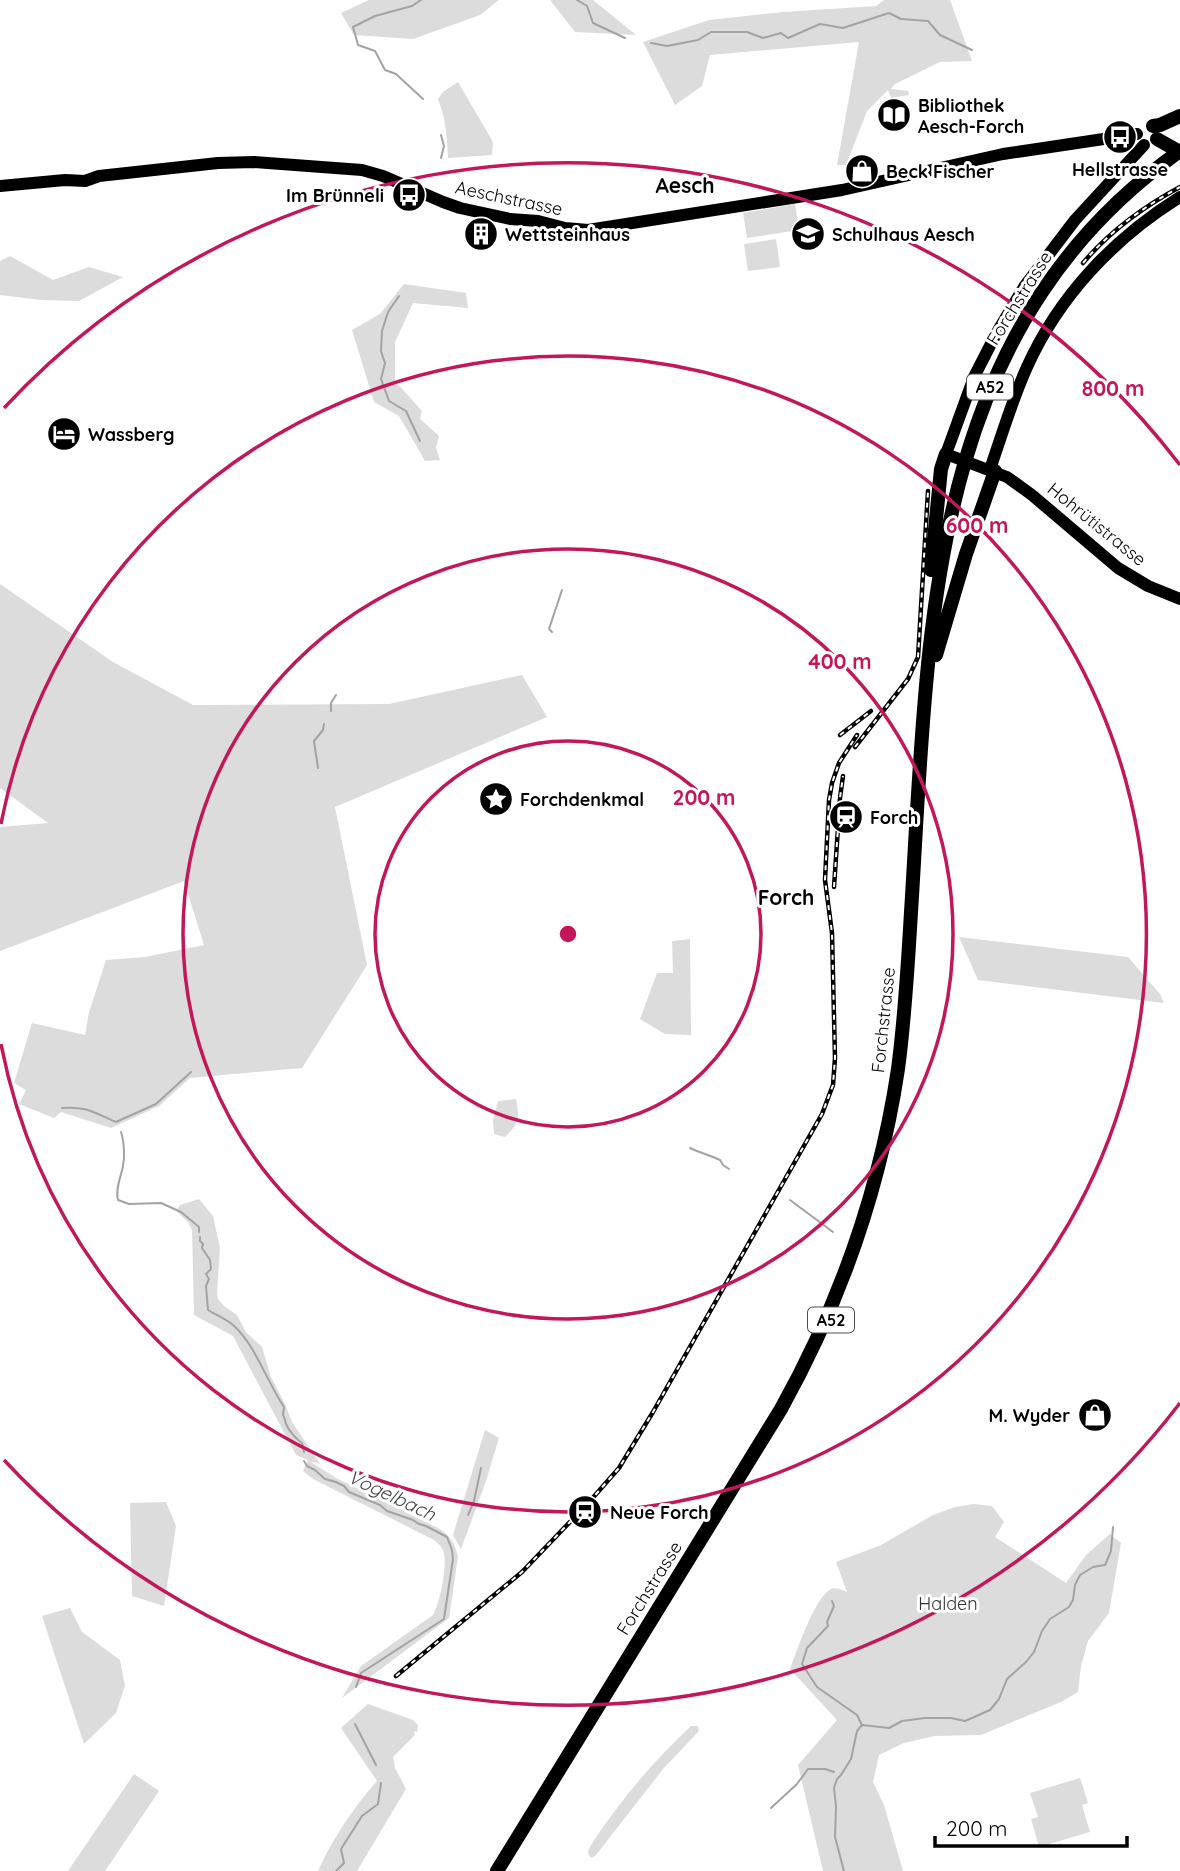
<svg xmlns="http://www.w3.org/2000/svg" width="1180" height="1871" font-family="Quicksand,sans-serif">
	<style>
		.green { fill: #dcdcdc }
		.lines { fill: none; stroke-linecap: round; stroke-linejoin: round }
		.stream { stroke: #a3a3a3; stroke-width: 2 }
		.major { stroke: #000; stroke-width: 12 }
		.highway { stroke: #000; stroke-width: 14 }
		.rail-casing { stroke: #000; stroke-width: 4.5 }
		.rail { stroke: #fff; stroke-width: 2; stroke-dasharray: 5; stroke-linecap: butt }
		.ring { fill: none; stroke: #c2185b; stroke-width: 3.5 }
		.labels { text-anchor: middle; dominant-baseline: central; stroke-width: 6; stroke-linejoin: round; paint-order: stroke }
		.shield { fill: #fff; stroke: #4c4c4c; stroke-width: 2 }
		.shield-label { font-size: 16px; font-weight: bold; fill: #000 }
		.poi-label { font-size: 18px; font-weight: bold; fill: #000; stroke: #fff; text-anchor: start }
		.street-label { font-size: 18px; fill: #000; stroke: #fff }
		.park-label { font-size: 18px; fill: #333; stroke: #fff }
		.water-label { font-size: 19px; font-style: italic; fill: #444; stroke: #fff }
		.quarter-label { font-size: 21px; font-weight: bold; fill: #000; stroke: #fff }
		.centre { fill: #c2185b; stroke: #fff; stroke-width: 3.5 }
		.ring-label { font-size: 21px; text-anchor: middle; font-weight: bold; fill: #c2185b; stroke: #fff; stroke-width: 6; stroke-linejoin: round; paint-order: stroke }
	</style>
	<rect width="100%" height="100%" fill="#fff"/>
	<!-- green -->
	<g class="green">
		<polygon points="369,0 499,0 480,15 413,39 354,35 341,13"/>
		<polygon points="550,0 593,0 636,35 575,32"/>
		<polygon points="884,0 950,0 972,61 940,62 895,84 891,89 908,91 909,95 891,98 888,90 867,111 846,165 837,165 859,42 710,55 702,86 675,105 643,42 709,20 783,12 876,6"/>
		<path d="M 458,82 L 493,142 L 492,155 L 448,158 C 447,137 446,119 438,99 L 443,92 Z"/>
		<polygon points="795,204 799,230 747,238 743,213"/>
		<polygon points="776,239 780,267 748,271 744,244"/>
		<polygon points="10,256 53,280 89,267 123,277 79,301 41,300 0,295 0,261"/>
		<polygon points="404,284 466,293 468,308 413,303 395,342 395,381 422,411 420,419 439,436 436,448 440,460 425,461 399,416 374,402 352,330 380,314"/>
		<polygon points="0,584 113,662 193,705 389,704 522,675 547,717 335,807 367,965 302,1068 190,1078 159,1106 111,1128 61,1112 54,1118 19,1104 26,1090 14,1083 32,1023 85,1035 89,1012 106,960 145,957 204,945 184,881 0,951 0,827 48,823 0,788"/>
		<polygon points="959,937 1128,957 1160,994 1164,1003 978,980"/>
		<polygon points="690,939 691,1035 665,1034 640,1019 657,973 673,973 672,941"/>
		<path d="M 516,1099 C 520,1118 519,1123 505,1137 L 494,1134 L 493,1121 L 498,1101 Z"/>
		<path d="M 199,1199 L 213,1216 L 220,1248 L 217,1293 L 218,1299 L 224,1306 L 237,1315 L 246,1332 L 262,1347 L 271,1377 L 284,1402 L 292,1422 L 320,1464 L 309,1461 L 338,1479 L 438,1528 C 450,1535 455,1543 458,1557 L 449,1618 L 342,1698 L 361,1666 L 433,1615 C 440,1603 447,1567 444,1553 C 442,1547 439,1544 434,1540 L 313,1479 L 303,1471 L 308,1460 L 296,1455 L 233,1336 L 194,1315 L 192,1230 L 188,1222 L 176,1211 L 180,1205 Z"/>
		<polygon points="485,1430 499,1438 486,1481 461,1549 453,1535"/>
		<polygon points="166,1502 176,1526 164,1606 132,1596 130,1503"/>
		<path d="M 974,1504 L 992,1506 L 1004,1522 L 995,1537 L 1066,1583 L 1086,1555 L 1110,1534 L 1121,1543 L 1109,1613 L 1088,1641 L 1081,1666 L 1078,1692 L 1061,1702 L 981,1735 L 935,1736 L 904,1743 L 879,1755 L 873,1782 L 884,1805 L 903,1871 L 823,1871 L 798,1765 L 837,1720 L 790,1669 C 797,1651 814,1598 831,1589 C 836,1587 842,1590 847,1592 L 836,1562 L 881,1545 L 933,1515 L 955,1507 Z"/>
		<polygon points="70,1608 82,1632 120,1660 125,1686 116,1713 84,1744 42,1616"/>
		<path d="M 368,1704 L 413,1720 L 418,1725 L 417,1732 L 415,1731 L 414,1733 L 415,1735 L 393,1757 L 395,1768 L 406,1789 L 357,1871 L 318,1871 C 333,1838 353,1808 377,1781 L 341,1728 Z"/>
		<path d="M 691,1726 L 698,1726 L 699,1731 L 663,1769 L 596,1855 L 592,1858 L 589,1856 L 588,1851 L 591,1845 C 619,1802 654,1760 691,1726 Z"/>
		<polygon points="134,1774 159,1791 105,1871 68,1871"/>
		<polygon points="1080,1778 1088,1803 1082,1805 1090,1832 1039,1847 1031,1819 1038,1817 1030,1793"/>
	</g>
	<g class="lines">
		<!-- stream -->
		<g class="stream">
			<polyline points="421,0 412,6 375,16 353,27 358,45 375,51 385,70 396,74 423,99"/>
			<polyline points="577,0 587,6 593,23 625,38"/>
			<polyline points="651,43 667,46 698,40 711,32 747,32 763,38 781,33 788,38 820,24 843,28 889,13 901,19 928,21 940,35 972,50"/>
			<polyline points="441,158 444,146 441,135"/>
			<polyline points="399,296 388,312 382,331 381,351 385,363 381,379 389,401 406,411 420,441"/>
			<polyline points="552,632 549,629 562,590"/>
			<polyline points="331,711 331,703 336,695"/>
			<polyline points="318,768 314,741 323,730 324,724"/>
			<path d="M 62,1108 C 88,1106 94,1113 116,1122 L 156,1104 L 191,1072"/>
			<path d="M 121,1132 C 124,1141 125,1156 123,1166 C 121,1177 115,1189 118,1200 L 129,1204 L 161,1203 L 181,1212 L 199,1227 L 199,1232"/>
			<path d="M 690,1148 C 700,1153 710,1155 720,1160 L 723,1165 L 729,1169"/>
			<polyline points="790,1200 833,1232"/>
			<path d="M 200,1237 L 200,1241 L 203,1244 L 202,1248 L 210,1260 L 211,1269 L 206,1274 L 209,1279 L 206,1286 L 208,1310 C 216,1315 226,1319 233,1325 C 255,1344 267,1382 284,1407 L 283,1415 C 285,1418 285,1421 286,1424 C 289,1431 296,1439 302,1443 L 304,1452"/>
			<polyline points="304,1461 307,1466 315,1470 325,1479 336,1482 344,1486 349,1492 380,1505 387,1511 413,1520 419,1524 426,1526 447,1537 452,1550 453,1559 444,1619 361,1673 356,1687"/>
			<polyline points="468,1515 474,1501 481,1468"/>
			<polyline points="832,1601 834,1606 827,1622 828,1626 807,1648 802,1664 817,1687 857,1715 862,1725"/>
			<polyline points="355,1724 376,1765"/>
			<polyline points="771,1808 797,1784 808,1769 825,1769 834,1772"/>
			<polyline points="336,1871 344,1863 341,1849 362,1816 378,1804 381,1783"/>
			<polyline points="844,1871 835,1837 836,1806 834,1788 837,1779 841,1775 851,1759 857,1731 862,1725 889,1728 902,1721 925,1718 951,1718 965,1721 990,1710 999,1699 1007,1679 1026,1662 1034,1652 1042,1631 1050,1619 1069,1607 1073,1600 1075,1585 1080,1575 1093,1567 1105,1565 1111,1551 1113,1527"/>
		</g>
		<!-- major -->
		<g class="major">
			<polyline points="1144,145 1075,220 1024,287 996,334 974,377 946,454 1007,477 1032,495 1118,568 1148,586 1180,599"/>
			<polyline points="0,186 65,180 85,181 99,176 218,163 254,162 362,170 383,176 443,202 460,208 510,219 538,221 565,228 588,230 842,190 1003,154 1137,134"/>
			<path d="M 990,469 C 1002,435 1012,400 1027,367 C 1059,296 1114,238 1180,197"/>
		</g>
		<!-- highway -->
		<g class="highway">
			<polyline points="1153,126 1160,125 1180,116"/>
			<polyline points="1157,139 1180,152"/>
			<polyline points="931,570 941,469 946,454"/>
			<polyline points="936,655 966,554 995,471"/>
			<path d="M 497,1871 L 781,1409 C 840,1303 880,1189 898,1069 C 905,1017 908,964 911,912 C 929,631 924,332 1180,151"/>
		</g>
		<!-- rail casing -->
		<g class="rail-casing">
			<g id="rail">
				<path d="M 1083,263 C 1110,231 1143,207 1180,187"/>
				<polyline points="840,735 871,711"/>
				<polyline points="855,747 908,679 918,657 928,491"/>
				<polyline points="834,887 840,798 843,776"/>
				<polyline points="396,1676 522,1572 590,1501 619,1468 653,1412 822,1114 833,1085 835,1058 832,933 825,880 829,800 832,783 839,763 857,735"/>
			</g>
		</g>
		<!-- rail -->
		<use href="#rail" class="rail"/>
	</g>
	<!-- distance rings -->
	<g class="ring">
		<circle cx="568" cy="934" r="193"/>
		<circle cx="568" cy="934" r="385"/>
		<path d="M1 824A578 578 0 1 1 1 1044"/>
		<path d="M1180 1403A771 771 0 0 1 4 1460M4 408A771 771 0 0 1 1180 465"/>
	</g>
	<!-- icons -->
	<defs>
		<g id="library-disc" transform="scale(1.75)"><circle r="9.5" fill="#000" stroke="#fff"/><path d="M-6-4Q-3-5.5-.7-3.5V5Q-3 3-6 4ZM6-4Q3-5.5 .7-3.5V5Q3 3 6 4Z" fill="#fff"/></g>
		<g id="bus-disc" transform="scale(1.75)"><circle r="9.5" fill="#000" stroke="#fff"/><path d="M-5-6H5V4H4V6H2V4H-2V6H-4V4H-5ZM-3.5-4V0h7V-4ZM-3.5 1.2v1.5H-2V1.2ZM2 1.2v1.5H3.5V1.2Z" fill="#fff"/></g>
		<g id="shop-disc" transform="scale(1.75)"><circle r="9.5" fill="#000" stroke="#fff"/><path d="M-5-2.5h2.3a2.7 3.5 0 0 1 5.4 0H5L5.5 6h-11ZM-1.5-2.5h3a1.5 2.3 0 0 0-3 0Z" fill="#fff"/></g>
		<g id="building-disc" transform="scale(1.75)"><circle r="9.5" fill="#000" stroke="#fff"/><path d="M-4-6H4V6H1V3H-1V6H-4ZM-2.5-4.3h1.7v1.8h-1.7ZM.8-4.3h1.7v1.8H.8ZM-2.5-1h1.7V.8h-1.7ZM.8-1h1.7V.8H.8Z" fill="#fff"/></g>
		<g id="school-disc" transform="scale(1.75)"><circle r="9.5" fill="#000" stroke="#fff"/><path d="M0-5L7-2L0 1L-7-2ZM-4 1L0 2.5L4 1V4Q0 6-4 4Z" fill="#fff"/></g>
		<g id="hotel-disc" transform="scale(1.75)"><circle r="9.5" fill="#000" stroke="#fff"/><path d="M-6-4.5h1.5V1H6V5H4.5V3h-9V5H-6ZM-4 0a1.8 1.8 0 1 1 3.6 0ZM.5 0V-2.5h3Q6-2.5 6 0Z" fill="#fff"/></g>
		<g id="sight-disc" transform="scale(1.75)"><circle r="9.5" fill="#000" stroke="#fff"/><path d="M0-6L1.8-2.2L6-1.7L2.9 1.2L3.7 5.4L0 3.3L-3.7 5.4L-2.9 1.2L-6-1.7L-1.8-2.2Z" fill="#fff"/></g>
		<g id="station-disc" transform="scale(1.75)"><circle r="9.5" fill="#000" stroke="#fff"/><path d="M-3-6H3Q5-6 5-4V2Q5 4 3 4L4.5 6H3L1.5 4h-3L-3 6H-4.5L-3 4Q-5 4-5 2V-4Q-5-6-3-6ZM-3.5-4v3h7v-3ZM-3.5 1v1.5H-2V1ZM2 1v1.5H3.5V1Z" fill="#fff"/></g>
	</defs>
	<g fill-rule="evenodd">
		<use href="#library-disc" x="894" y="115"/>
		<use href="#bus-disc" x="1120" y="137"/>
		<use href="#shop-disc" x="862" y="171"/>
		<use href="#bus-disc" x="409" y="195"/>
		<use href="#building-disc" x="481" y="234"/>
		<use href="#school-disc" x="808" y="234"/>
		<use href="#hotel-disc" x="64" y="434"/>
		<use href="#sight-disc" x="496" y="799"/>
		<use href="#station-disc" x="846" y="817"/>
		<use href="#shop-disc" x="1095" y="1415"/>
		<use href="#station-disc" x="585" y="1512"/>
	</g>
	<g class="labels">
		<!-- shield labels -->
		<g class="shield">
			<rect x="967" y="374.5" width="46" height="25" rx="5"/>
			<rect x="808" y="1307.5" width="46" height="25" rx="5"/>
		</g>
		<g class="shield-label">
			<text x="990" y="387">A52</text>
			<text x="831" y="1320">A52</text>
		</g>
		<!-- poi labels -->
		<g class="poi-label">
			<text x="918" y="105">Bibliothek<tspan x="918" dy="21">Aesch-Forch</tspan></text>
			<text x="1120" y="169" text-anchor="middle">Hellstrasse</text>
			<text x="886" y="171">Beck Fischer</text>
			<text x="384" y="195" text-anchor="end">Im Brünneli</text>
			<text x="505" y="234">Wettsteinhaus</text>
			<text x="832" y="234">Schulhaus Aesch</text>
			<text x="88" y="434">Wassberg</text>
			<text x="520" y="799">Forchdenkmal</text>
			<text x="870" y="817">Forch</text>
			<text x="1070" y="1415" text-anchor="end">M. Wyder</text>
			<text x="610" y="1512">Neue Forch</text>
		</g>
		<!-- street labels -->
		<g class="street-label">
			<text transform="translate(509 198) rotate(12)">Aeschstrasse</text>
			<text transform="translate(1019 298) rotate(-58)">Forchstrasse</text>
			<text transform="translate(1097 524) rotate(39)">Hohrütistrasse</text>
			<text transform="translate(883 1020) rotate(-84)">Forchstrasse</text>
			<text transform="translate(649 1588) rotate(-58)">Forchstrasse</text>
		</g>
		<!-- park labels -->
		<g class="park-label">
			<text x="948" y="1603">Halden</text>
		</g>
		<!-- water labels -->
		<g class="water-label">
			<text transform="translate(392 1495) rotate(25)">Vogelbach</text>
		</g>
		<!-- quarter labels -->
		<g class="quarter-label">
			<text x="685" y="185">Aesch</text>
			<text x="786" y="897">Forch</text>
		</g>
	</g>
	<circle cx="568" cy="934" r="10" class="centre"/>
	<g class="ring-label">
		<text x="1113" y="396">800 m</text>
		<text x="977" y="533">600 m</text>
		<text x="840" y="669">400 m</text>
		<text x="704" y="805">200 m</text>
	</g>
	<!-- scale -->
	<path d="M935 1836v10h192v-10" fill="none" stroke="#000000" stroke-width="3.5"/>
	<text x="946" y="1836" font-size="21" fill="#000000" stroke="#ffffff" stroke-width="5" paint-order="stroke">200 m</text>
</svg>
